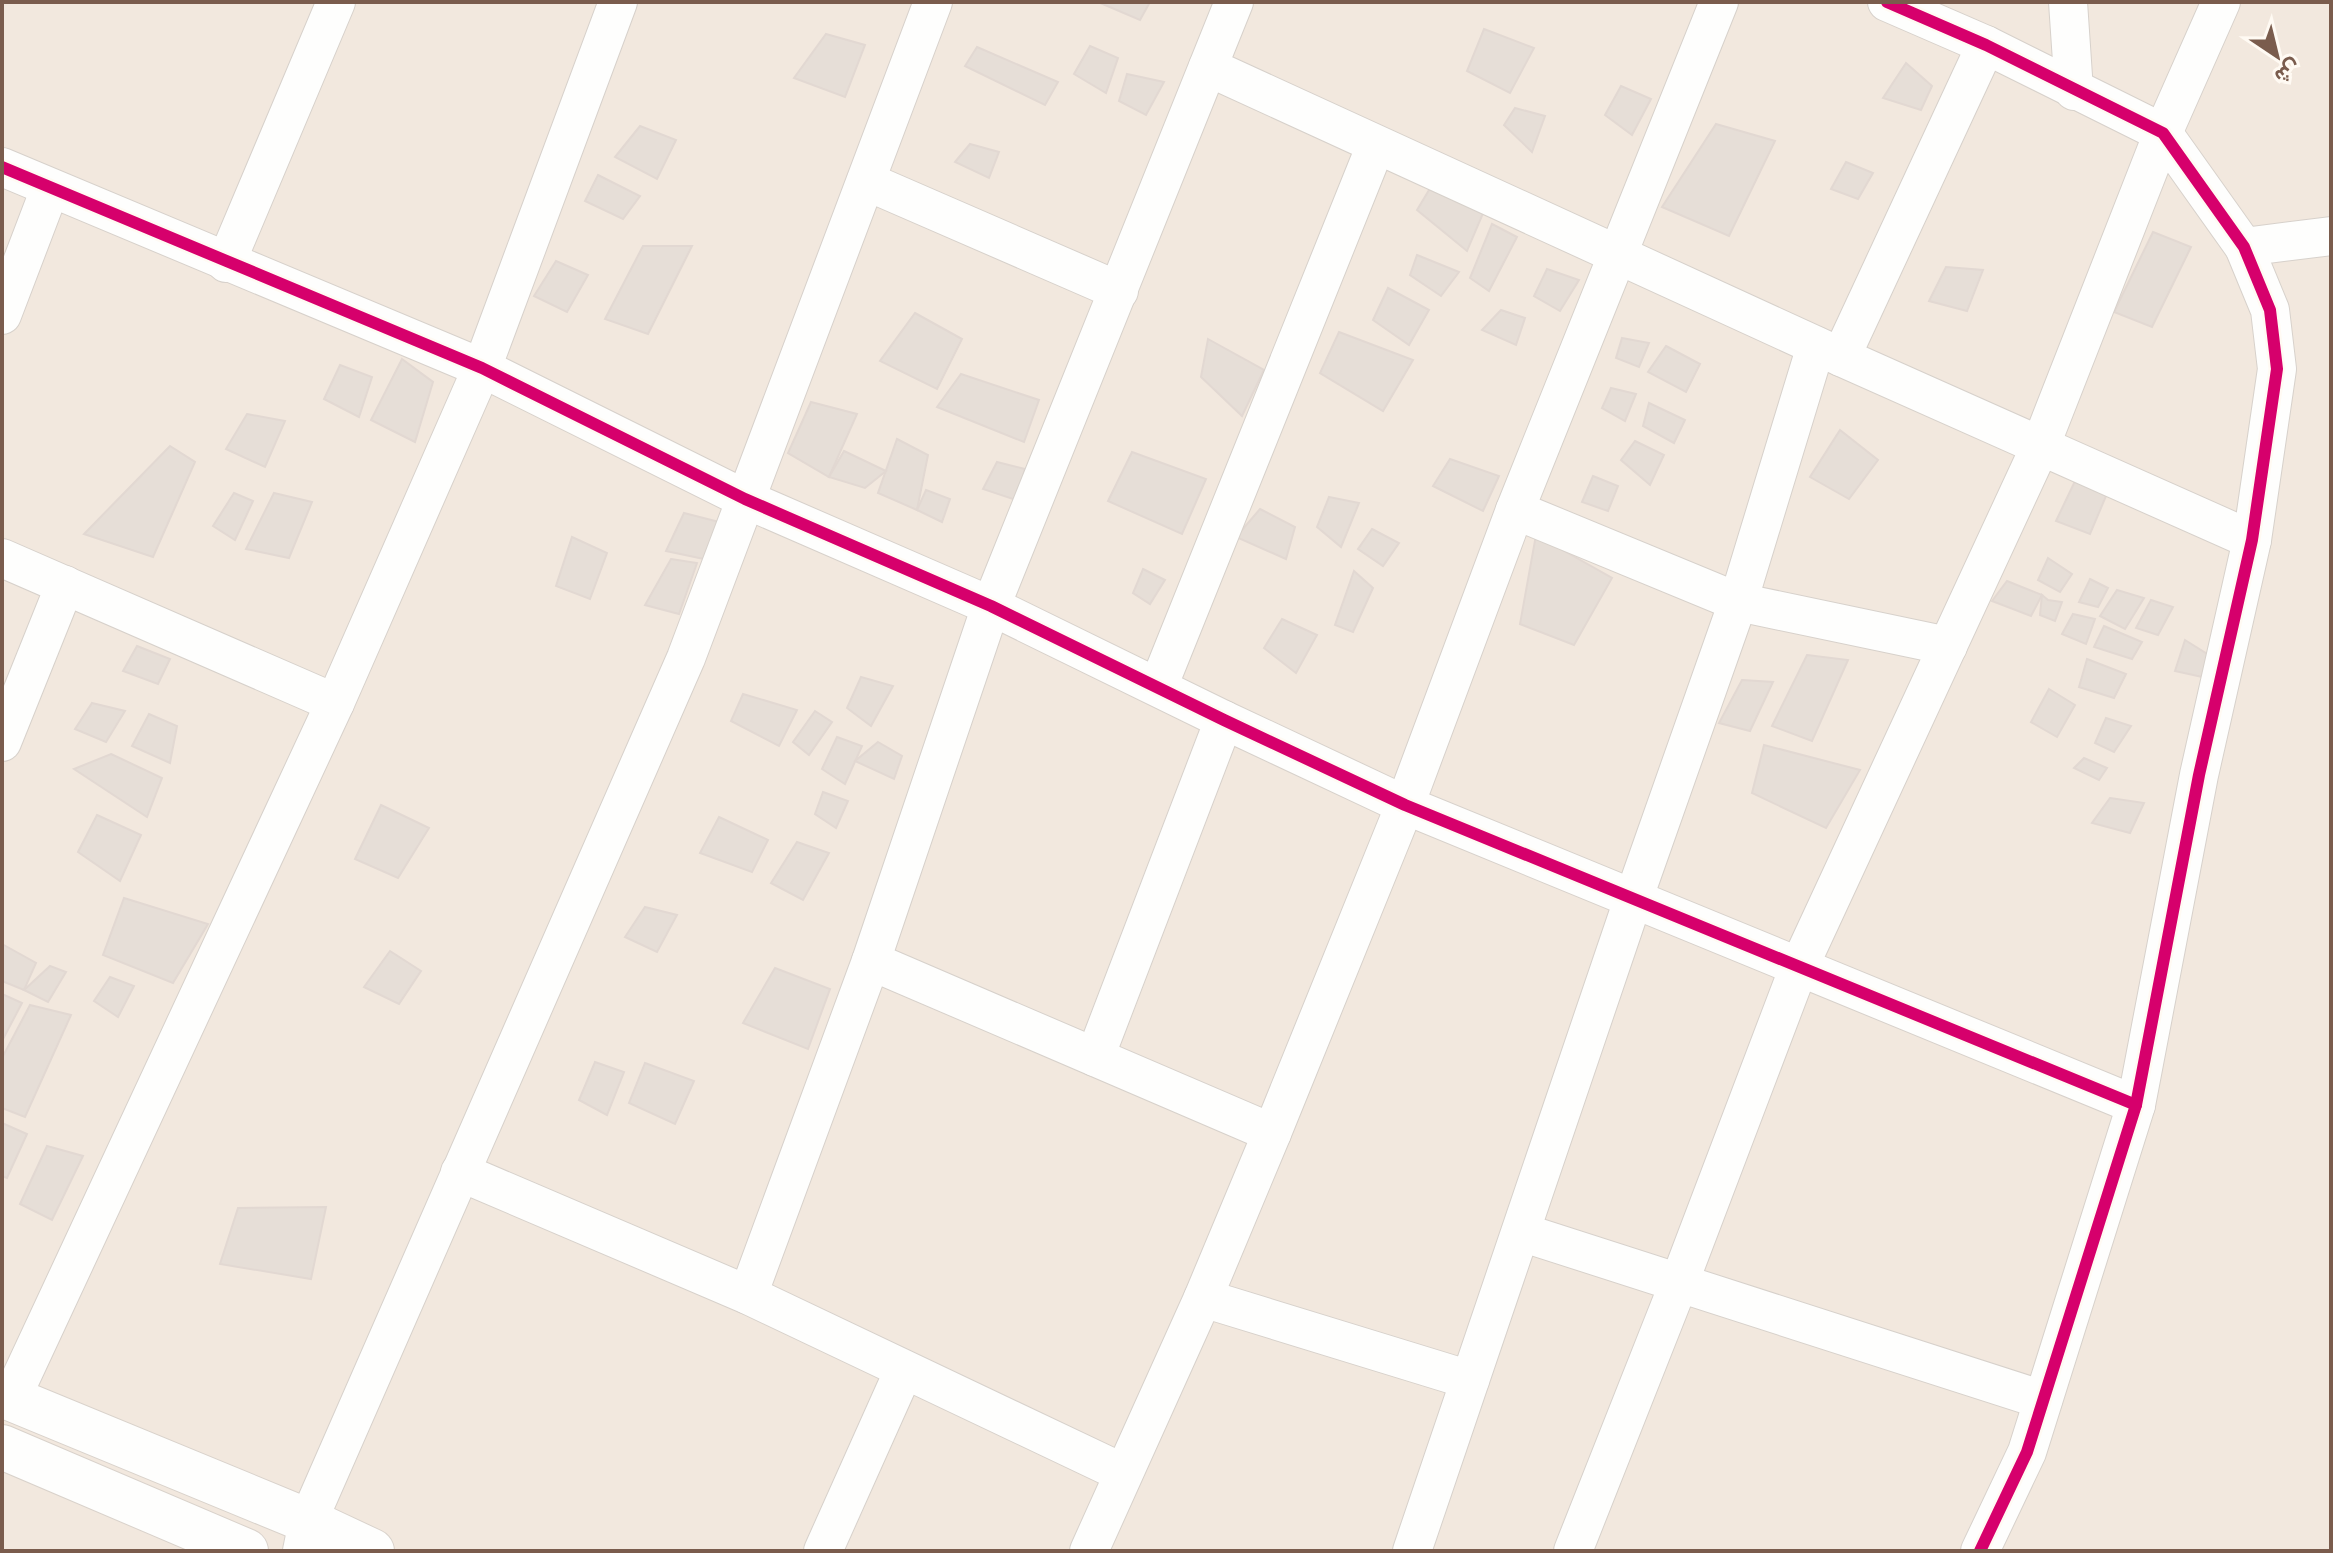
<svg xmlns="http://www.w3.org/2000/svg" width="2333" height="1553" font-family="Poppins,Vazirmatn,sans-serif">
	<style>
		.residential { fill: #f2e8de }
		.building { fill: #e6ded7; stroke: #e2d8d2; stroke-width: 2 }
		.lines { fill: none; stroke-linecap: round; stroke-linejoin: round }
		.street-casing { stroke: #d7d1cb; stroke-width: 40 }
		.secondary-casing { stroke: #d9d2cb; stroke-width: 46 }
		.street { stroke: #fefefd; stroke-width: 38 }
		.secondary { stroke: #fefefd; stroke-width: 44 }
		.cycleway-casing { stroke: #fffaf3; stroke-width: 17 }
		.cycleway { stroke: #d6006c; stroke-width: 12 }
	</style>
	<rect width="100%" height="100%" fill="#f9f5f0"/>
	<!-- residential -->
	<rect class="residential" x="2" y="2" width="2329" height="1549"/>
	<!-- building -->
	<g class="building">
		<polygon points="1098,2 1150,2 1140,20"/>
		<polygon points="1484,29 1534,48 1510,93 1467,71"/>
		<polygon points="826,34 865,45 845,97 794,78"/>
		<polygon points="1090,46 1118,58 1106,93 1074,74"/>
		<polygon points="977,47 1058,82 1045,105 965,66"/>
		<polygon points="1906,63 1932,86 1921,110 1883,98"/>
		<polygon points="1127,74 1164,82 1146,115 1119,101"/>
		<polygon points="1621,86 1651,99 1632,135 1605,115"/>
		<polygon points="1515,108 1545,116 1532,152 1504,125"/>
		<polygon points="1716,124 1775,141 1729,236 1662,207"/>
		<polygon points="640,126 676,140 657,179 615,157"/>
		<polygon points="970,144 999,152 989,178 955,162"/>
		<polygon points="1846,162 1873,173 1858,199 1831,189"/>
		<polygon points="598,175 640,196 623,219 585,201"/>
		<polygon points="1432,185 1484,211 1467,251 1417,210"/>
		<polygon points="1492,224 1517,237 1489,291 1470,278"/>
		<polygon points="2153,232 2191,247 2152,327 2114,312"/>
		<polygon points="643,246 692,246 648,334 605,319"/>
		<polygon points="1417,255 1459,272 1441,296 1410,275"/>
		<polygon points="556,261 588,275 567,312 534,296"/>
		<polygon points="1946,267 1983,270 1967,311 1929,301"/>
		<polygon points="1547,269 1579,280 1560,311 1534,296"/>
		<polygon points="1388,288 1429,310 1409,345 1373,320"/>
		<polygon points="1501,310 1525,318 1516,345 1482,330"/>
		<polygon points="915,313 962,339 937,389 880,361"/>
		<polygon points="1339,332 1413,360 1383,411 1320,373"/>
		<polygon points="1622,338 1649,343 1639,367 1616,358"/>
		<polygon points="1208,339 1264,370 1242,416 1201,377"/>
		<polygon points="1666,346 1700,364 1686,392 1648,372"/>
		<polygon points="402,359 433,382 415,442 371,420"/>
		<polygon points="340,365 372,377 359,417 324,399"/>
		<polygon points="961,374 1039,400 1024,442 937,407"/>
		<polygon points="1611,388 1636,394 1625,421 1602,408"/>
		<polygon points="811,402 857,414 829,477 788,453"/>
		<polygon points="1649,403 1685,420 1674,443 1643,426"/>
		<polygon points="247,414 285,421 265,467 226,449"/>
		<polygon points="1840,430 1878,460 1849,499 1810,477"/>
		<polygon points="897,439 928,455 917,510 878,493"/>
		<polygon points="1635,441 1664,455 1650,485 1621,460"/>
		<polygon points="170,446 195,462 153,557 84,534"/>
		<polygon points="844,451 886,471 865,488 829,477"/>
		<polygon points="1132,452 1206,479 1182,534 1108,501"/>
		<polygon points="1450,459 1499,476 1483,511 1433,486"/>
		<polygon points="997,462 1025,469 1016,500 983,489"/>
		<polygon points="1593,476 1618,486 1608,511 1582,502"/>
		<polygon points="2076,479 2109,489 2090,534 2056,521"/>
		<polygon points="926,490 950,499 942,522 917,510"/>
		<polygon points="234,493 253,501 235,540 213,526"/>
		<polygon points="274,493 312,502 289,558 246,549"/>
		<polygon points="1329,497 1359,503 1341,547 1317,527"/>
		<polygon points="1260,509 1295,527 1286,559 1236,537"/>
		<polygon points="684,513 723,523 709,560 666,551"/>
		<polygon points="1372,529 1399,543 1383,566 1358,549"/>
		<polygon points="1536,535 1612,578 1574,645 1520,624"/>
		<polygon points="572,537 607,553 590,599 556,586"/>
		<polygon points="2048,558 2072,574 2060,592 2038,580"/>
		<polygon points="671,559 697,563 679,614 645,605"/>
		<polygon points="1143,569 1165,580 1150,604 1133,593"/>
		<polygon points="1354,571 1373,588 1353,632 1335,625"/>
		<polygon points="2090,579 2108,588 2098,607 2079,602"/>
		<polygon points="2007,581 2042,595 2031,616 1992,601"/>
		<polygon points="2117,590 2144,598 2125,629 2100,616"/>
		<polygon points="2042,595 2048,600 2062,602 2055,621 2040,615"/>
		<polygon points="2151,600 2173,607 2158,635 2136,628"/>
		<polygon points="2073,614 2095,619 2086,644 2062,634"/>
		<polygon points="1282,619 1317,635 1296,673 1264,648"/>
		<polygon points="2104,626 2142,642 2132,659 2094,647"/>
		<polygon points="2185,640 2212,657 2207,678 2175,671"/>
		<polygon points="137,646 170,659 158,684 123,671"/>
		<polygon points="1807,655 1848,660 1812,741 1772,726"/>
		<polygon points="2087,659 2126,674 2114,698 2079,687"/>
		<polygon points="861,677 893,686 871,726 847,708"/>
		<polygon points="1742,680 1773,682 1750,731 1719,723"/>
		<polygon points="2049,689 2075,705 2057,737 2031,722"/>
		<polygon points="743,694 797,710 779,746 731,721"/>
		<polygon points="92,703 125,711 106,742 75,729"/>
		<polygon points="815,711 832,722 809,755 793,742"/>
		<polygon points="149,714 177,726 170,763 132,746"/>
		<polygon points="2106,718 2131,726 2114,752 2095,743"/>
		<polygon points="837,737 862,746 845,784 822,769"/>
		<polygon points="878,742 902,756 894,779 855,761"/>
		<polygon points="1764,745 1860,770 1826,828 1752,793"/>
		<polygon points="111,754 162,778 147,817 74,769"/>
		<polygon points="2084,758 2107,768 2099,780 2074,768"/>
		<polygon points="823,792 848,801 836,828 815,814"/>
		<polygon points="2110,798 2144,803 2130,833 2092,823"/>
		<polygon points="381,805 429,828 398,878 355,859"/>
		<polygon points="97,815 141,835 120,881 78,852"/>
		<polygon points="719,817 768,840 752,872 700,853"/>
		<polygon points="797,842 829,853 803,900 771,883"/>
		<polygon points="124,898 208,924 173,983 103,955"/>
		<polygon points="645,907 677,915 657,952 625,937"/>
		<polygon points="2,944 36,963 24,990 2,981"/>
		<polygon points="390,951 421,971 399,1004 364,987"/>
		<polygon points="50,966 66,972 48,1002 24,990"/>
		<polygon points="775,968 830,989 808,1049 743,1023"/>
		<polygon points="110,977 134,986 118,1017 94,1001"/>
		<polygon points="2,994 22,1003 2,1041"/>
		<polygon points="30,1005 71,1015 25,1117 2,1108 2,1058"/>
		<polygon points="595,1062 624,1072 607,1115 579,1100"/>
		<polygon points="645,1063 694,1081 675,1124 629,1103"/>
		<polygon points="2,1123 27,1134 7,1178 2,1176"/>
		<polygon points="47,1146 83,1156 52,1220 20,1204"/>
		<polygon points="326,1207 311,1279 220,1264 238,1208"/>
	</g>
	<g class="lines">
		<!-- street casing -->
		<g class="street-casing">
			<g id="street">
				<polyline points="1887,2 1986,45 2163,133 2244,247 2270,310 2277,369 2252,540 2199,775 2136,1105 2027,1452 1980,1551"/>
				<polyline points="2068,2 2074,91"/>
				<polyline points="1208,67 1841,357 2252,540"/>
				<polyline points="2,167 482,368 745,499 991,606 1224,720 1405,805 2136,1105"/>
				<polyline points="866,181 1119,291"/>
				<polyline points="2244,247 2331,236"/>
				<polyline points="226,263 336,2"/>
				<polyline points="2,315 50,189"/>
				<polyline points="1841,357 1986,45"/>
				<polyline points="1515,510 1738,602 1948,646"/>
				<polyline points="2,558 335,703"/>
				<polyline points="1158,687 1376,145"/>
				<polyline points="2,742 65,585"/>
				<polyline points="871,961 1272,1133"/>
				<polyline points="1095,1057 1224,720"/>
				<polyline points="460,1172 748,1295 1123,1473"/>
				<polyline points="1521,1232 2043,1400"/>
				<polyline points="748,1295 871,961 991,606 1234,2"/>
				<polyline points="1203,1298 1470,1380"/>
				<polyline points="11,1399 335,703 482,368 618,2"/>
				<polyline points="302,1551 308,1521 686,658 933,2"/>
				<polyline points="823,1551 904,1370"/>
				<polyline points="1089,1551 1203,1298 1272,1133 1405,805 1515,510 1719,2"/>
				<polyline points="1412,1551 1633,900 1738,602 1816,346"/>
				<polyline points="1573,1551 1679,1283 1799,967 2040,447 2163,133 2221,2"/>
			</g>
		</g>
		<!-- secondary casing -->
		<g class="secondary-casing">
			<g id="secondary">
				<polyline points="2,1395 308,1521 372,1551"/>
				<polyline points="2,1447 246,1551"/>
			</g>
		</g>
		<!-- street -->
		<use href="#street" class="street"/>
		<!-- secondary -->
		<use href="#secondary" class="secondary"/>
		<!-- cycleway casing -->
		<g class="cycleway-casing">
			<g id="cycleway">
				<polyline points="1887,2 1986,45 2163,133 2244,247 2270,310 2277,369 2252,540 2199,775 2136,1105 2027,1452 1980,1551"/>
				<polyline points="2,167 482,368 745,499 991,606 1224,720 1405,805 2136,1105"/>
			</g>
		</g>
		<!-- cycleway -->
		<use href="#cycleway" class="cycleway"/>
	</g>
	<!-- border -->
	<rect width="2333" height="1553" fill="none" stroke="#7a5c4d" stroke-width="8"/>
	<!-- north arrow -->
	<g transform="translate(2277 56) rotate(145)" stroke="#fffaf3" stroke-width="6" paint-order="stroke">
	<path d="M0-6L14 30L0 20L-14 30Z" fill="#7a5c4d"/>
	<text y="-12" font-size="22" font-weight="bold" text-anchor="middle" fill="#7a5c4d">ش</text>
	</g>
</svg>
